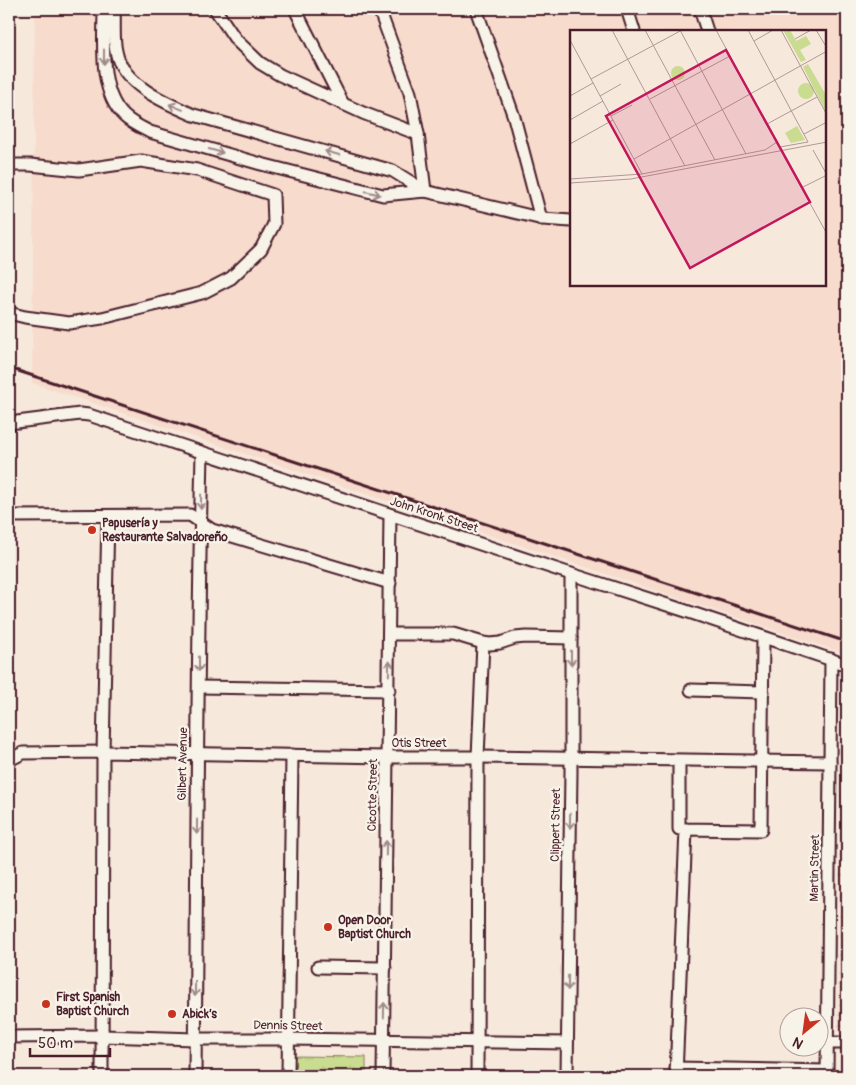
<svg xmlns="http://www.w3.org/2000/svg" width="856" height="1085" font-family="Pangolin,sans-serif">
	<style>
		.built { fill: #f7dbcd; fill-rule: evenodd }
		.industrial { fill: url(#industrial-grid) }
		.grass { fill: url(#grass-tufts); stroke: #8a7e5e }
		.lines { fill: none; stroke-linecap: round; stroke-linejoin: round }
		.minor-casing { stroke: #4a1f2b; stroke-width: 15 }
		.minor { stroke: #f7f3e8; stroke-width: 11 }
		.rail { stroke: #4a1f2b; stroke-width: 3 }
		.oneway { stroke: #a0898a }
		.poi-dot { fill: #c8321e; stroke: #f7f3e8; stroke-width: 2 }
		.labels { text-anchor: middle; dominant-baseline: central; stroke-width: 4.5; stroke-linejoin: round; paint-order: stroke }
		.street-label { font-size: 12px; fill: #4a1f2b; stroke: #f7f3e8 }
		.poi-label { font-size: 12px; font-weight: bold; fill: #4a1f2b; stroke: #f7f3e8; text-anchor: start }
		.inset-road { fill: none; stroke: #b29895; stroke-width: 1 }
		.view { fill: #c2185b; fill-opacity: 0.15; stroke: #c2185b; stroke-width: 2.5 }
		.inset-edge { fill: none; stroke: #4a1f2b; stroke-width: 2.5 }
	</style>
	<defs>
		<pattern id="industrial-grid" width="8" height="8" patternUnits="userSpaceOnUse" patternTransform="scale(1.25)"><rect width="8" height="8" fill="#f7dbcd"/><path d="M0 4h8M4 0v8" fill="none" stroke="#d5bcb0"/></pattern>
		<pattern id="grass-tufts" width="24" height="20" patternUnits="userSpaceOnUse" patternTransform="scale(1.25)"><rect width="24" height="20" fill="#c9dc90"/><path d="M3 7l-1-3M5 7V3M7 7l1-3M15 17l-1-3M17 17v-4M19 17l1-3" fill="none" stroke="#aebc7c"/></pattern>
	</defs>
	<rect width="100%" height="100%" fill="#f7e8dc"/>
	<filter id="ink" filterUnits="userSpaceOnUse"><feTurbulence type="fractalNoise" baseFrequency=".02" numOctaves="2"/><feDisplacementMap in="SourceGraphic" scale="10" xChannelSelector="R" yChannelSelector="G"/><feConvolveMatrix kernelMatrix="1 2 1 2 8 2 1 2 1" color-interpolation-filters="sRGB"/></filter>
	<g filter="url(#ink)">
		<!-- built -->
		<path class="built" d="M 35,9 L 847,9 L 847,654 L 32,383 ZM 571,31 L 825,31 L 825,285 L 571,285 Z"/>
		<!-- industrial -->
		<polygon class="industrial" points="841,680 847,683 847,1031 838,1032"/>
		<!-- grass -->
		<polygon class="grass" points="293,1056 366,1057 366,1076 293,1076"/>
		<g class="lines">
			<!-- minor casing -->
			<g class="minor-casing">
				<g id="minor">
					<path d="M 104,9 C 104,41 98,91 124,116 C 131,123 140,127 150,132 L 261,164 L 383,195 L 425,191"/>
					<path d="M 114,9 C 115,22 113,38 116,51 C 122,85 166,103 194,115 L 393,171 L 425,191 L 543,219 L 571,221"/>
					<polyline points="215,9 236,40 260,63 280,75 363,113 418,134"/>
					<polyline points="295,9 343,104"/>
					<polyline points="379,9 410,93 418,134 425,191"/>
					<polyline points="476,9 514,117 541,219"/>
					<polyline points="627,9 634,31"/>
					<polyline points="700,9 707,31"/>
					<polyline points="9,165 30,165 79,170 141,161 197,170 273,195 274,224 261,249 231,278 202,293 102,318 69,323 25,317 9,313"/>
					<polyline points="9,423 80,414 89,415 571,574 683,610 847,665"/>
					<polyline points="9,516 190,515 212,530 390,583"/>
					<polyline points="389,634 453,634 483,643 490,644 500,643 515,638 526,637 571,638"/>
					<polyline points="199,687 389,690"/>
					<polyline points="691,690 763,692"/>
					<polyline points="9,760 23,753 103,752 387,757 478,757 830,762"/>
					<polyline points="679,761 679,829 761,830 763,637"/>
					<polyline points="318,967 385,968"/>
					<polyline points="9,1037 103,1036 195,1039 288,1039 567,1043"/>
					<polyline points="827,1043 847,1043"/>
					<polyline points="676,1068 827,1071"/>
					<polyline points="102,1076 103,752 108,516"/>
					<path d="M 195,1076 C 197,869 197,661 202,453"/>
					<polyline points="288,1076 292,755"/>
					<polyline points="383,1076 390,515"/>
					<polyline points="477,1076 478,757 483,643"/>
					<polyline points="567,1076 571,771 571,574"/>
					<polyline points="676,1076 686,829"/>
					<polyline points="827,1076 831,659"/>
				</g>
			</g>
			<!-- minor -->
			<use href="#minor" class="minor"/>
			<!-- rail -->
			<polyline class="rail" points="9,368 847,642"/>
		</g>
		<!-- one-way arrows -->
		<defs><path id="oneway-shaft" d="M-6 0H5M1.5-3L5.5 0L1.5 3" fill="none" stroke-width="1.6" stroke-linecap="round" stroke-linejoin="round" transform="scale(1.25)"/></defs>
		<g class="oneway">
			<use href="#oneway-shaft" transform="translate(104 57) rotate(90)"/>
			<use href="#oneway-shaft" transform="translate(176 107) rotate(-158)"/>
			<use href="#oneway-shaft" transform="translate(216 151) rotate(16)"/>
			<use href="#oneway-shaft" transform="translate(332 153) rotate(-164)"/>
			<use href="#oneway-shaft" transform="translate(373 193) rotate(14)"/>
			<use href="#oneway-shaft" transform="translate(201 502) rotate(91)"/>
			<use href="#oneway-shaft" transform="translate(571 658) rotate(90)"/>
			<use href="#oneway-shaft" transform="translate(199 664) rotate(90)"/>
			<use href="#oneway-shaft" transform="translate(389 668) rotate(-89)"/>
			<use href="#oneway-shaft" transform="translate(570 821) rotate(91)"/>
			<use href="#oneway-shaft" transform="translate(197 827) rotate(90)"/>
			<use href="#oneway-shaft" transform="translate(386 848) rotate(-89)"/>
			<use href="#oneway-shaft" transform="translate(568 983) rotate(91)"/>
			<use href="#oneway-shaft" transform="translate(195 989) rotate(90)"/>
			<use href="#oneway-shaft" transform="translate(384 1010) rotate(-89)"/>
		</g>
	</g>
	<!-- markers -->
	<g class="poi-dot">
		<circle cx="92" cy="530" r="5"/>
		<circle cx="328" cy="927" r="5"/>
		<circle cx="46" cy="1004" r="5"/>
		<circle cx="172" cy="1014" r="5"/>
	</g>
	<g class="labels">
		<!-- street labels -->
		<g class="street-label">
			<text transform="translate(434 515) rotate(18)">John Kronk Street</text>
			<text x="419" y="743">Otis Street</text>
			<text transform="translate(183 764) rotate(-89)">Gilbert Avenue</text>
			<text transform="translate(373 795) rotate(-89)">Cicotte Street</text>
			<text transform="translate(556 825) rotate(-89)">Clippert Street</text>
			<text transform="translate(815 868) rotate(-89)">Martin Street</text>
			<text transform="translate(288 1026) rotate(1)">Dennis Street</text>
		</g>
		<!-- poi labels -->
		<g class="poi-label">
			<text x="102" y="523">Papusería y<tspan x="102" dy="14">Restaurante Salvadoreño</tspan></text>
			<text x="338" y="920">Open Door<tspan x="338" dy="14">Baptist Church</tspan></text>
			<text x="56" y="997">First Spanish<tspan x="56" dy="14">Baptist Church</tspan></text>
			<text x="182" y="1014">Abick’s</text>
		</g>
	</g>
	<!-- overview -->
	<g transform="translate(570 30)">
		<rect width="256" height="256" fill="#f7e8dc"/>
		<path d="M 213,0 L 220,0 L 226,11 L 236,6 L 241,14 L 230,20 L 236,30 L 231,32 ZM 238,34 L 256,65 L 256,82 L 233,37 ZM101 43a7 7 0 1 1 14 0a7 7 0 1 1-14 0ZM228 61a8 8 0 1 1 16 0a8 8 0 1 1-16 0ZM 227,96 L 235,110 L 221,113 L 215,103 Z" fill="#c9dc90"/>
		<path class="inset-road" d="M 42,0 L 115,136M 75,0 L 145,130M 110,0 L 176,124M 146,0 L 210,118M 178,0 L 238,112 L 210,117M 211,0 L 257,85M 246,0 L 257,18M 225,9 L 241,0M 0,10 L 72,144M 184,11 L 203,0M 21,49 L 112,0M 0,66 L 23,53M 30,66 L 51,54M 80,69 L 160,26M 41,86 L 62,75M 0,90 L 33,71M 197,94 L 247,67M 234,104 L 257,92M 0,114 L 43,90M 243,120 L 257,145M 215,128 L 257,204M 64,129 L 257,21M 0,149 L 72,144 L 195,120 L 207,112M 0,153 L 61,149 L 257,112M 231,158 L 257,145"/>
		<path class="view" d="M 156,20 L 240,172 L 120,238 L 36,86 Z"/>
		<rect width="256" height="256" class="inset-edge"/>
	</g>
	<!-- margin -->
	<rect width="856" height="1085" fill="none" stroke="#f7f3e8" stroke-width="30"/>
	<rect x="15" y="15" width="826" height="1055" fill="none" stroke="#4a1f2b" stroke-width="2" filter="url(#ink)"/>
	<!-- north arrow -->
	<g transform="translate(804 1032) rotate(209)"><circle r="24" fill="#f7f3e8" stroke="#b29e9c"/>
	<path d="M0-4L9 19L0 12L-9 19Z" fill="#c8321e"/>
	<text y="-8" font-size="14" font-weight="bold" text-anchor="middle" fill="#4a1f2b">N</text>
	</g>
	<!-- scale -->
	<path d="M30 1048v8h80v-8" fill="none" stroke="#4a1f2b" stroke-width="2.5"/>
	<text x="38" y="1048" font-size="15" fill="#4a1f2b" stroke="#f7f3e8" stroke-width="4" paint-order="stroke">50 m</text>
</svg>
